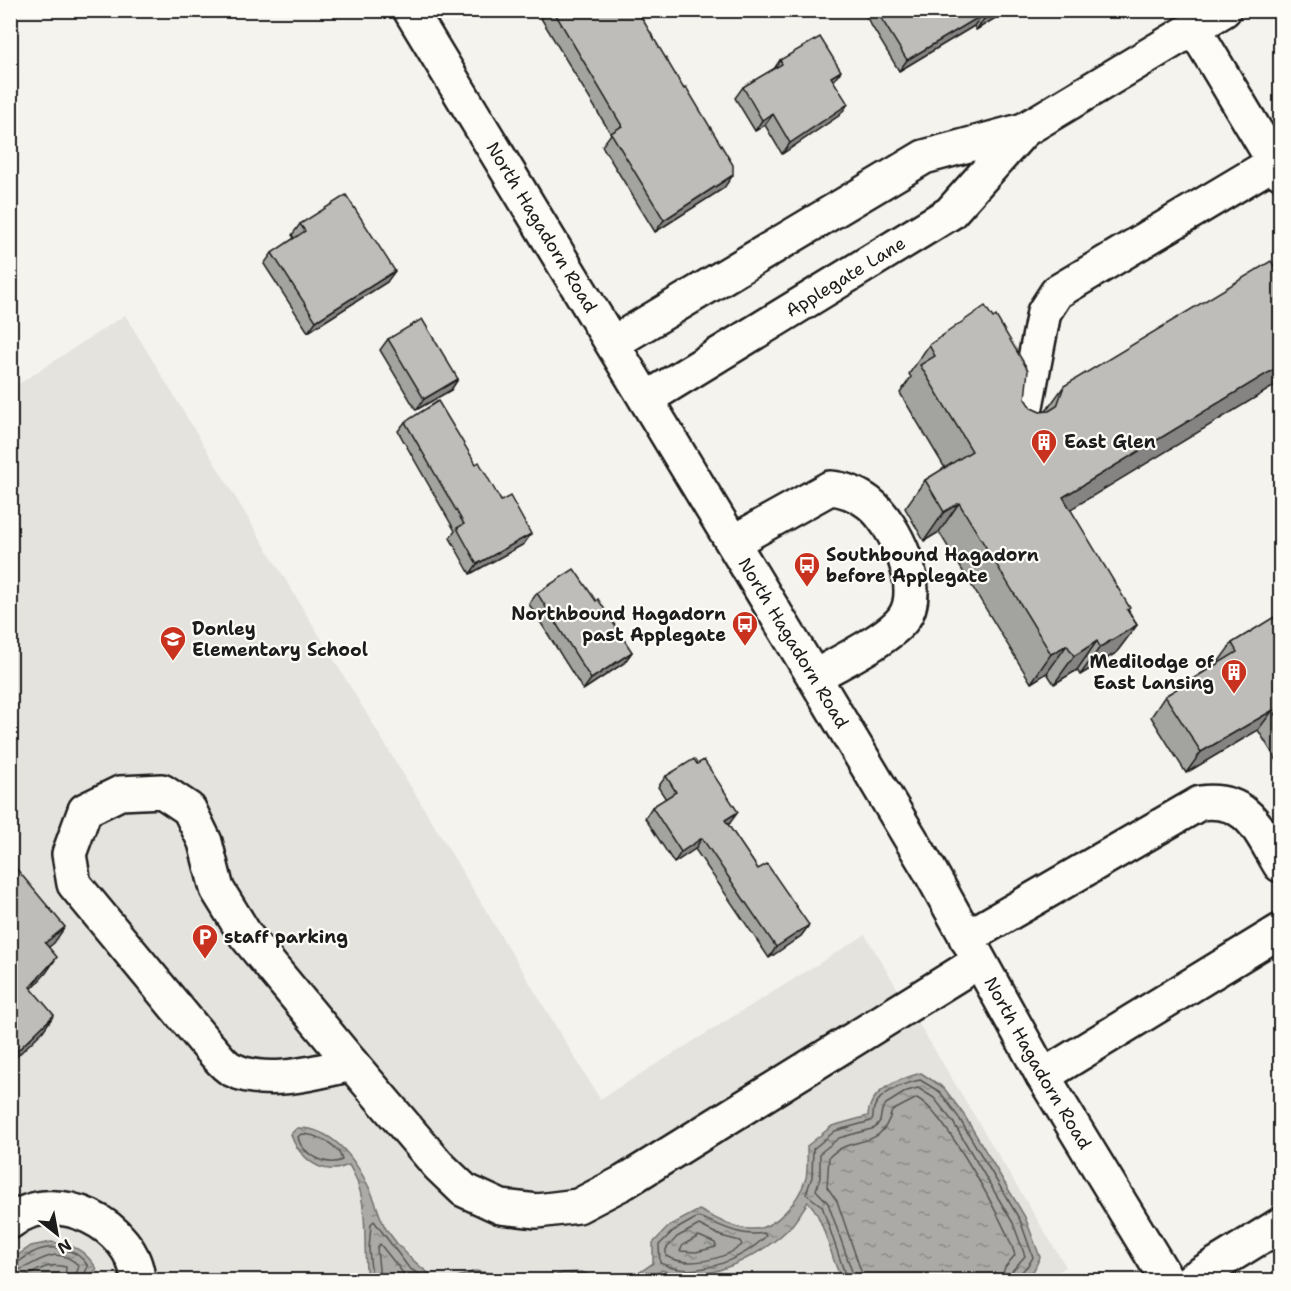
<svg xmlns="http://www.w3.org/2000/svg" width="1291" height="1291" font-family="'Shantell Sans',sans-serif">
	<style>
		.built { fill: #e4e3de }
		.water { fill: url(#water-ripples); stroke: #72716f; stroke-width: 1.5 }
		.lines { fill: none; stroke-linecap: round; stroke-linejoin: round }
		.shore { stroke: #555553; stroke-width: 1.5 }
		.minor-casing { stroke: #1c1c1c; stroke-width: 38 }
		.major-casing { stroke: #1c1c1c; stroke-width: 38 }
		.minor { stroke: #fdfcf7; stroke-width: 33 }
		.major { stroke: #fdfcf7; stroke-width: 33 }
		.wall { fill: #a3a3a0; stroke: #1c1c1c; stroke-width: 1.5 }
		.shaded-wall { fill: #858482; stroke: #1c1c1c; stroke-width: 1.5 }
		.building { fill: #bebdba; stroke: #1c1c1c; stroke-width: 1.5 }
		.labels { text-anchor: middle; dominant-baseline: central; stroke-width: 4.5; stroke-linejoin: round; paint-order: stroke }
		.street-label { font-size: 18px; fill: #1c1c1c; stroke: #fdfcf7 }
		.poi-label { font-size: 18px; font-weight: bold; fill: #1c1c1c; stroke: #fdfcf7; text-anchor: start }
	</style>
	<defs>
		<pattern id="water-ripples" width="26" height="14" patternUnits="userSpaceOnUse" patternTransform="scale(1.5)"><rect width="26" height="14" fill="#abaaa6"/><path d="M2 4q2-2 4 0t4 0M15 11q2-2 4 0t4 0" fill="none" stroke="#8a8a86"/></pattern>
	</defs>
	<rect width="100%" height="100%" fill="#f4f3ee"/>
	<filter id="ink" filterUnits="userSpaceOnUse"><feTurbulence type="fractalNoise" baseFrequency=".0167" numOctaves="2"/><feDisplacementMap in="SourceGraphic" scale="12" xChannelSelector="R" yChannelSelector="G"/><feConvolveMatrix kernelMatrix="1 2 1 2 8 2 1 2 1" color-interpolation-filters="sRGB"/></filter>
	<g filter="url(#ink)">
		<!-- built -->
		<polygon class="built" points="125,315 600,1099 865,935 1066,1267 1045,1280 11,1280 11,389"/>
		<!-- water -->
		<g class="water">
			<path d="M 921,1073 L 944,1088 L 964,1115 L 1025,1217 L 1040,1257 L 1034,1270 L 1021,1280 L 842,1280 C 831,1260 823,1214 808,1202 C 803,1209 798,1218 792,1225 C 766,1254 700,1289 662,1270 L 646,1280 L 629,1280 L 653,1263 L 653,1243 L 669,1226 L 699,1210 C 714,1217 733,1229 751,1229 C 776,1230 799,1200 806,1178 C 808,1168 807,1156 807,1146 L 832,1126 L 868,1116 C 869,1090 899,1079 921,1073 Z"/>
			<path d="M 297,1128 C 335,1127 358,1163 372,1194 C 377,1205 380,1219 386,1229 C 401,1251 417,1266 438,1280 L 367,1280 C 362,1241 371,1200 349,1165 C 345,1166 339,1169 334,1169 C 315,1171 295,1151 291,1134 Z"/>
			<path d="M 51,1242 C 74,1245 84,1249 97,1269 L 85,1280 L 11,1280 L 11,1260 L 31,1246 Z"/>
			<polygon points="475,1271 504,1275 512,1280 449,1280"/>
			<polygon points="582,1272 599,1280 540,1280 563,1273"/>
		</g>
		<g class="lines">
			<!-- shore -->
			<g class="shore">
				<path d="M 301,1134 C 316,1134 339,1144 342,1160 C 327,1167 301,1154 298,1137 Z"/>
				<path d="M 698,1217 C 721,1224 738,1238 764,1233 L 766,1236 C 744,1258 705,1275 673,1268 C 669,1267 664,1264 660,1263 L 659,1245 L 673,1231 Z"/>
				<path d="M 699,1225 L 721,1236 L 740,1241 L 742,1245 C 724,1260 687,1268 666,1256 L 666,1249 L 677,1237 Z"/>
				<polygon points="699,1236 715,1243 716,1247 696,1252 680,1251 683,1245"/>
				<path d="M 10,1265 C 19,1264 24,1257 32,1253 C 51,1243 77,1248 88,1266 L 82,1280"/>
				<path d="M 10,1272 C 32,1271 53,1239 79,1266 L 74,1280"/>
				<path d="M 18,1280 C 36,1273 46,1261 66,1267 L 65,1280"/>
				<polyline points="372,1280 369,1249 371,1224 374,1221 409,1268 428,1280"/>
				<polyline points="380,1280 377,1248 380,1244 403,1273 414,1280"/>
				<path d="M 847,1280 L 822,1206 L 806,1194 L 812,1177 L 813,1149 L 835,1131 L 871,1121 C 875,1116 872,1114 874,1108 C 879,1092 906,1083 920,1080 L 940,1092 L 959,1118 L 1020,1220 L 1033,1257 C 1030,1266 1019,1271 1018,1280"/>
				<polyline points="855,1280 828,1203 816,1190 820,1178 820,1153 839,1138 875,1128 880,1121 882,1110 886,1104 907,1091 918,1088 934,1098 953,1122 1013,1223 1025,1256 1012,1271 1010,1280"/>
				<path d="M 864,1280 L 837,1201 L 827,1187 L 829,1157 C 855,1132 880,1153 892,1111 L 917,1098 C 945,1113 1005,1222 1015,1255 L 1005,1267 L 1001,1280"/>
			</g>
			<!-- minor casing -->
			<g class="minor-casing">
				<g id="minor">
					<path id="s1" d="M 410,10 L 814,677 L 930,871 L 1043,1076 L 1167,1280"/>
					<polyline points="1194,28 1280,172"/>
					<polyline points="613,343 924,157 1024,130 1224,10"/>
					<path id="s2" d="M 646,399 L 950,213 L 1024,130"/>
					<polyline points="1023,422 1044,312 1057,292 1275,162"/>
					<path d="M 733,542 L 830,488 C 844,489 857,494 869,503 C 895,523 926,589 903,619 C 888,639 838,663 814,677"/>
					<path d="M 162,791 L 189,809 L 205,842 L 217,889 L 246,936 L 352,1064 C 317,1072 266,1087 231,1069 C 223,1065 215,1053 208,1046 L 74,884 L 69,854 L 85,810 L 120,793 Z"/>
					<path d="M 966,938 L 1200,803 C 1248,797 1259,830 1280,865"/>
					<polyline points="352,1064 438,1165 464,1190 501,1207 537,1211 578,1206 624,1182 978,962"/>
					<polyline points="1043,1076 1280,931"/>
					<path d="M 10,1222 C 55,1185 134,1225 138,1280"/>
				</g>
			</g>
			<!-- major casing -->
			<g class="major-casing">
				<polyline id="major" points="1191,1280 1280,1225"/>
			</g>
			<!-- minor -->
			<use href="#minor" class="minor"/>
			<!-- major -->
			<use href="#major" class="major"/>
		</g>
		<!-- wall -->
		<g class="wall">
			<polygon points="536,10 637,10 724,188 655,232 602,146 611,134"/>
			<polygon points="862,10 1008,10 976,30 974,26 899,71"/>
			<polygon points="780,60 834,81 840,115 782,154 765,125 755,131 735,98 743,87 774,69"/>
			<polygon points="300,224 387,282 308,332 264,264 272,253 294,238 292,235"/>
			<polygon points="1281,276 1281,382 1070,509 1137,625 1116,653 1080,675 1077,670 1054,684 1047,673 1031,683 939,532 924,541 905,508 925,480 945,468 900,393 911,377 909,374 929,345 1025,399 1031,408 1040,412 1046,411 1064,386"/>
			<polygon points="388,339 458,379 451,390 416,410 380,350"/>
			<polygon points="405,422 476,464 501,501 524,544 470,574 450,538 455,531 398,431"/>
			<polygon points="537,593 596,601 632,652 624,663 583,690 529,604"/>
			<polygon points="1281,613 1281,767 1258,730 1186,773 1151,717 1165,696 1217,664 1232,643"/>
			<polygon points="666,776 730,823 728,825 758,869 809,925 801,936 769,958 695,849 674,863 645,818 652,807 666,799 658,787"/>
		</g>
		<!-- shaded-wall -->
		<g class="shaded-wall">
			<polygon points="998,10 1008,10 976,30 984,19"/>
			<polygon points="982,15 974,26 899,71 907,60"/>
			<polygon points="841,71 833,82 831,77"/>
			<polygon points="848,104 840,115 782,154 790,143"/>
			<polygon points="773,114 765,125 755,131 762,120"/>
			<polygon points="733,175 724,188 655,232 664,220"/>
			<polygon points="395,271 387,282 308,332 316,321"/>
			<polygon points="1281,365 1281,382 1043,526 1063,497"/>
			<polygon points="458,379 451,390 416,410 424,399"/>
			<polygon points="959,503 939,532 924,541 944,512"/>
			<polygon points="531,534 524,544 470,574 477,564"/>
			<polygon points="1137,625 1116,653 1080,675 1100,647"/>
			<polygon points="1097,641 1077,670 1054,684 1074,656"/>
			<polygon points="1067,645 1047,673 1031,683 1051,654"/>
			<polygon points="632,652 624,663 583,690 591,679"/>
			<polygon points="1273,710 1258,730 1186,773 1201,752"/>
			<polygon points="738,812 730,823 717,831 725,820"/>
			<polygon points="702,838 695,849 674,863 681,852"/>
			<polygon points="809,925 801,936 769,958 776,947"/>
			<polygon points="65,927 54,943 34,959 45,943"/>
			<polygon points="57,957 46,973 19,1003 30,987"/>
			<polygon points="54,1015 43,1031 10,1063 10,1058"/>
		</g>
		<!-- building -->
		<g class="building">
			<polygon points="553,10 637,10 684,89 686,87 733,165 733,175 664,220 611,133 622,126"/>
			<polygon points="876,10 998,10 984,19 982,15 907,60"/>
			<polygon points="820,37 841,71 831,77 848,104 790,143 773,114 762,120 743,87 782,64 780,60"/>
			<polygon points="346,195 395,271 316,321 272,253 305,231 300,224"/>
			<polygon points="1271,261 1281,276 1281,365 1063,497 1130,608 1127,610 1137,625 1100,647 1097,641 1074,656 1067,645 1051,654 959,503 944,512 925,480 972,451 920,365 935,356 929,345 985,306 993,318 996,316 1028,370 1025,399 1031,408 1040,412 1049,411 1057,406 1064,386"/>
			<polygon points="422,319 458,379 424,399 388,339"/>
			<polygon points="438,401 476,464 479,462 501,501 510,496 531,534 477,564 457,528 464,524 405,422"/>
			<polygon points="574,569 596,601 598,599 632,652 591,679 537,593"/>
			<polygon points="1281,613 1281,722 1273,710 1201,752 1165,696 1237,652 1232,643"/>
			<polygon points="694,759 697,764 704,760 738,812 725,820 758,869 767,864 809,925 776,947 702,838 681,852 652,807 676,792 666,776"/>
			<polygon points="10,861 65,927 45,943 57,957 30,987 54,1015 10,1058"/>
		</g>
	</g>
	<!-- icons -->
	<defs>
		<g id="building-pin" transform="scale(1.35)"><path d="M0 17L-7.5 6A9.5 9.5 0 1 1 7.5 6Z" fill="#c8321e" stroke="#fdfcf7"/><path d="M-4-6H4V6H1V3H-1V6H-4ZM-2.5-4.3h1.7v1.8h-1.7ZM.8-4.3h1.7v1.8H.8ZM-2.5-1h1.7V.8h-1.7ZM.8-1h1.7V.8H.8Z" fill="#fff"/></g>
		<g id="bus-pin" transform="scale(1.35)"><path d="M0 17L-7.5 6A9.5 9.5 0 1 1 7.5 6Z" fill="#c8321e" stroke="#fdfcf7"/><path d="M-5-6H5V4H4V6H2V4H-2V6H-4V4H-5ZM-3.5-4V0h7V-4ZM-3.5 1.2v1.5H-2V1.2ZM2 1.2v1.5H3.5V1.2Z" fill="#fff"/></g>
		<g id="school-pin" transform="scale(1.35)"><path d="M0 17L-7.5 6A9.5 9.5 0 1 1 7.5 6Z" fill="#c8321e" stroke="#fdfcf7"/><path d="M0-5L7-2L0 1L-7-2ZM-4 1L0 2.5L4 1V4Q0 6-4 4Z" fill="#fff"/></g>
		<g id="parking-pin" transform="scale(1.35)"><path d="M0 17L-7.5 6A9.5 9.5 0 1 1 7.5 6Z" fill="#c8321e" stroke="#fdfcf7"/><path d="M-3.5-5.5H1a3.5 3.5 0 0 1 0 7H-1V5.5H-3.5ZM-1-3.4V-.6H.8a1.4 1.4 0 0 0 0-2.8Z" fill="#fff"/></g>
	</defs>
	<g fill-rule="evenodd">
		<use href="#building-pin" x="1044" y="442"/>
		<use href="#bus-pin" x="807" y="565"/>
		<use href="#bus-pin" x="745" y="624"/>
		<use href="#school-pin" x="173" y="639"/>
		<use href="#building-pin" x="1234" y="672"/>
		<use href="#parking-pin" x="205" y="937"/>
	</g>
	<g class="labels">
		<!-- street labels -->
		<g class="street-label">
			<text stroke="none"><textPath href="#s1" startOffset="254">North Hagadorn Road</textPath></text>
			<text stroke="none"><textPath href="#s2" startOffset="234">Applegate Lane</textPath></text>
			<text stroke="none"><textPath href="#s1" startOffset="740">North Hagadorn Road</textPath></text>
			<text stroke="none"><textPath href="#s1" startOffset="1226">North Hagadorn Road</textPath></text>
		</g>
		<!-- poi labels -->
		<g class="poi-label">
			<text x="1064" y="442">East Glen</text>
			<text x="826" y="555">Southbound Hagadorn<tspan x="826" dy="21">before Applegate</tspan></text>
			<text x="726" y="614" text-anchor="end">Northbound Hagadorn<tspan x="726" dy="21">past Applegate</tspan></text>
			<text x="192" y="629">Donley<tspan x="192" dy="21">Elementary School</tspan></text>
			<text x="1214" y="662" text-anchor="end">Medilodge of<tspan x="1214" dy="21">East Lansing</tspan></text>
			<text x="224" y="937">staff parking</text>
		</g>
	</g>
	<!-- margin -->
	<rect width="1291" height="1291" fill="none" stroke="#fdfcf7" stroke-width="36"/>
	<rect x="18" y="18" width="1255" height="1255" fill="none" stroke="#1c1c1c" stroke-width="2" filter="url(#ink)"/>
	<!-- north arrow -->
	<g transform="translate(57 1234) rotate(149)" stroke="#fdfcf7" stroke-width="4.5" paint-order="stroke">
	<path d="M0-4.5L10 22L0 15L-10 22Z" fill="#1c1c1c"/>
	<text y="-9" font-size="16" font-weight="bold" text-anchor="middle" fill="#1c1c1c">N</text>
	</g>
</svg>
